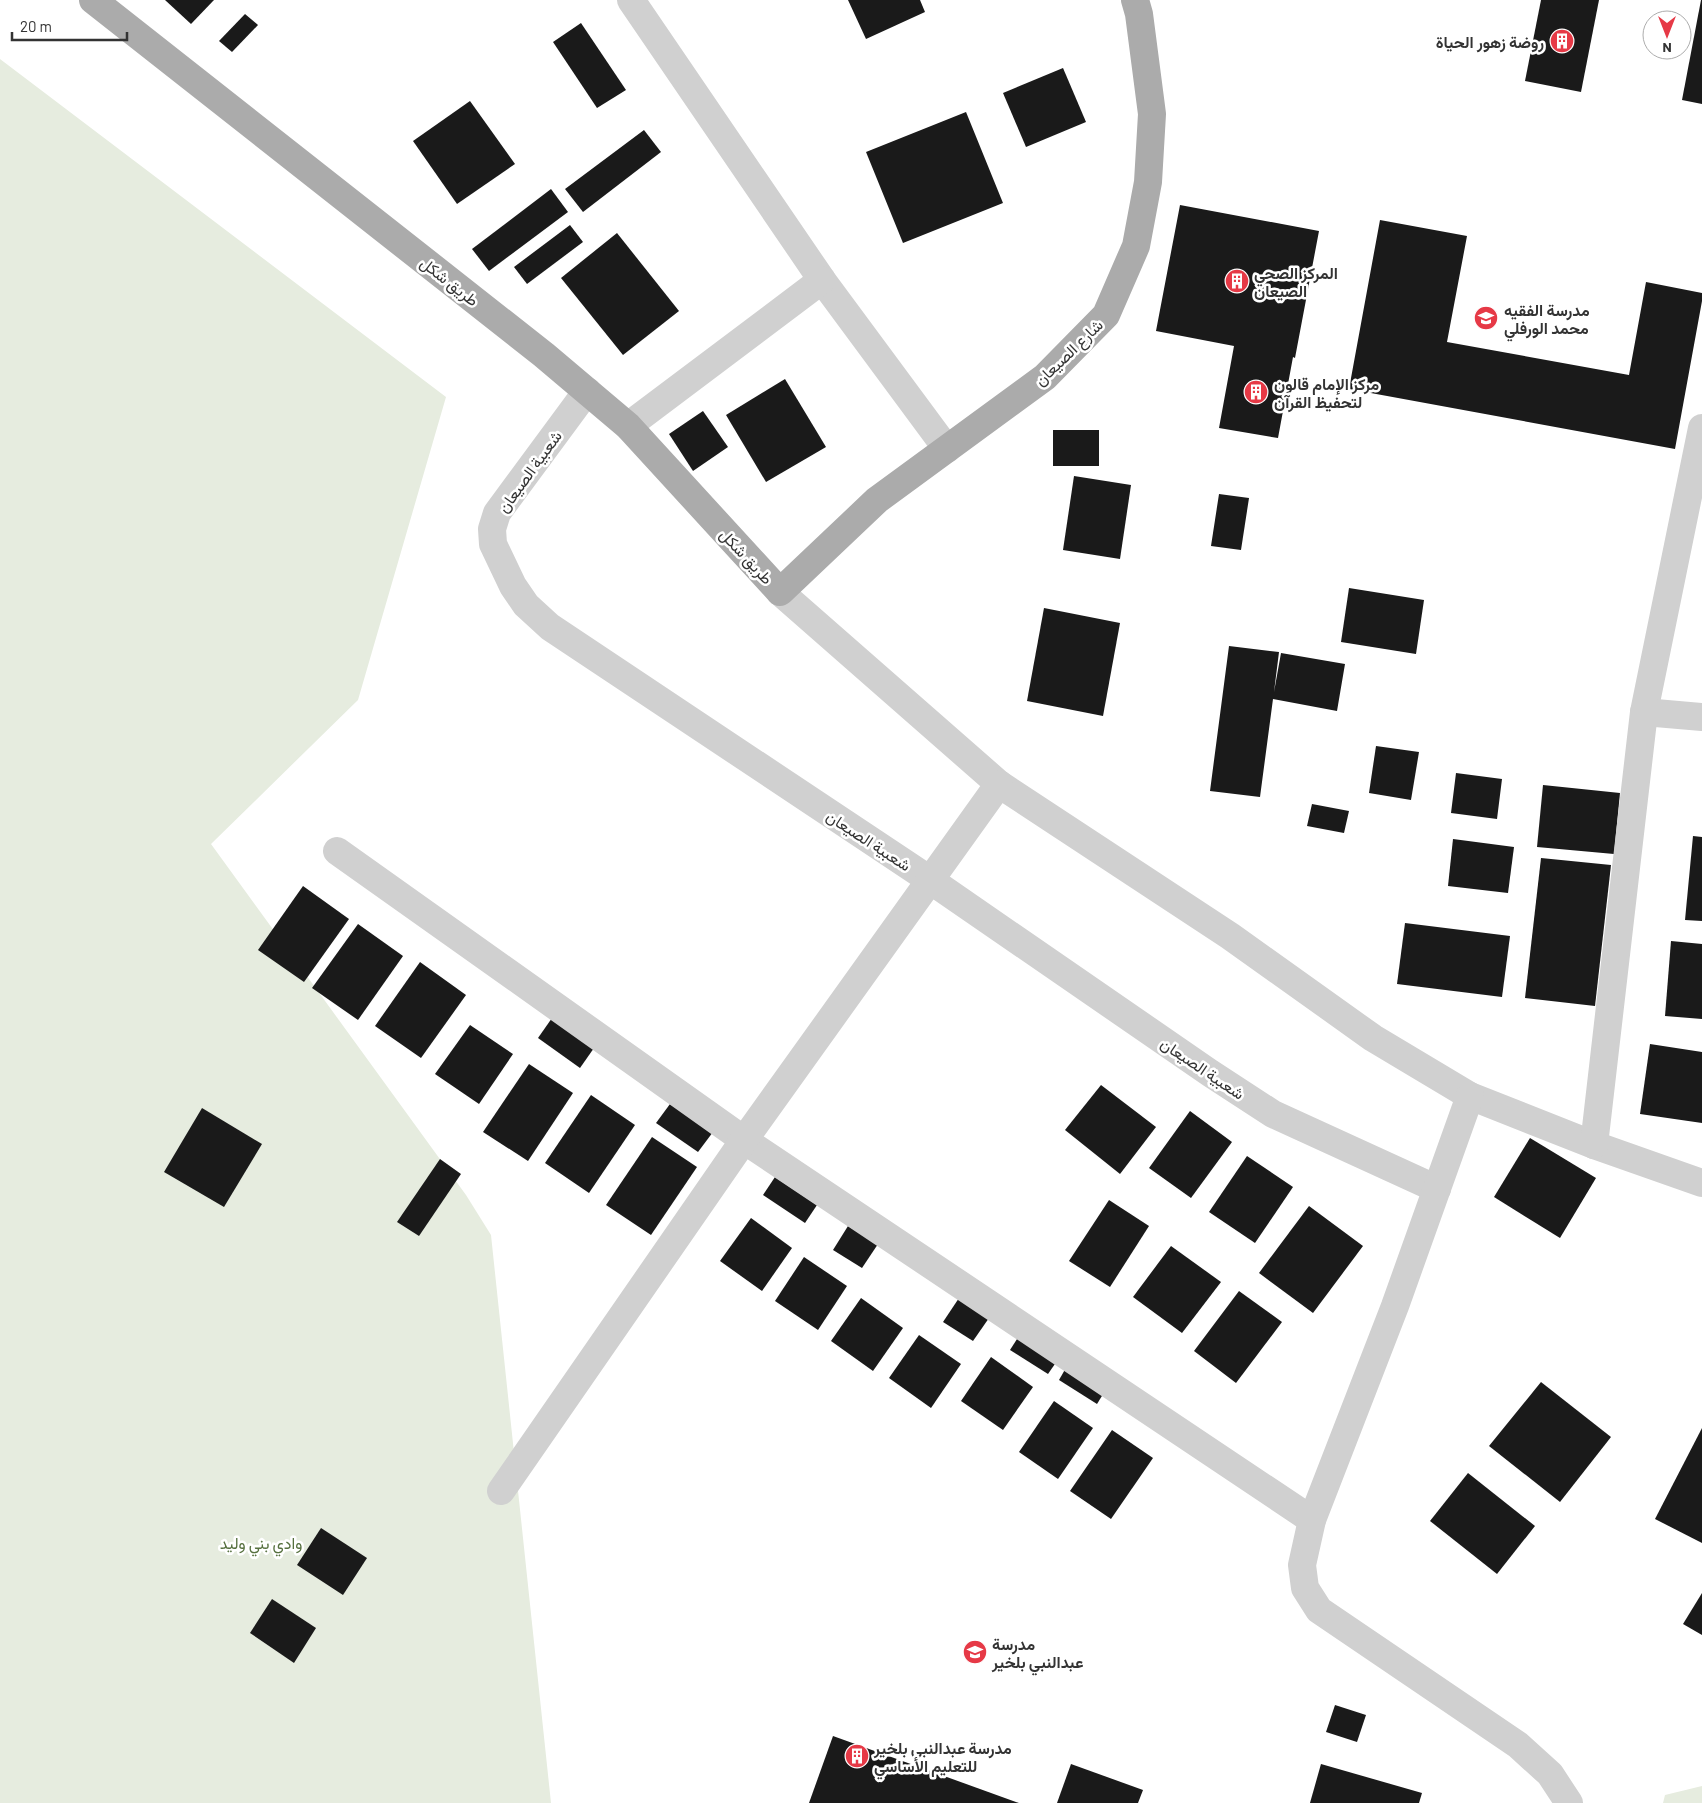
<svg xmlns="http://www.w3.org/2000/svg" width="1702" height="1803" font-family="Barlow,Vazirmatn,sans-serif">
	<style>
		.green { fill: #e6ecdf }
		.building { fill: #1a1a1a }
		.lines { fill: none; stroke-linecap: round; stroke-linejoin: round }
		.minor { stroke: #d0d0d0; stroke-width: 28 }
		.major { stroke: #ababab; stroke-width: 28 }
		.labels { text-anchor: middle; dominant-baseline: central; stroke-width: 5; stroke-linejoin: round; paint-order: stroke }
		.poi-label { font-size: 16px; font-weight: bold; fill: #333; stroke: #fff; text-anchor: start }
		.street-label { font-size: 16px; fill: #333; stroke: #fff }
		.park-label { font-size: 16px; fill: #56703f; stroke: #fff }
	</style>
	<rect width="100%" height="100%" fill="#fff"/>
	<!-- green -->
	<g class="green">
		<polygon points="0,59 446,397 358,700 211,844 466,1195 491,1235 551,1803 0,1803"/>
		<polygon points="1702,1786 1702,1803 1663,1803 1665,1795"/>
	</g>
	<!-- building -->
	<g class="building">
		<polygon points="165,0 214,0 191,24"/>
		<polygon points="848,0 920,0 925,12 866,39"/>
		<polygon points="1541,0 1599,0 1581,92 1525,81"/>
		<polygon points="1701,0 1702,0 1702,104 1682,100"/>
		<polygon points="245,14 258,25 232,52 219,41"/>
		<polygon points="581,23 626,90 597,108 553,42"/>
		<polygon points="1063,68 1086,122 1026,147 1003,93"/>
		<polygon points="470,101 515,164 457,204 413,141"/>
		<polygon points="966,112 1003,203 903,243 866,152"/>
		<polygon points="644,130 661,152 583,212 565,189"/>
		<polygon points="551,189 568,212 489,271 472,249"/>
		<polygon points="1180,205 1319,231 1295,358 1293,357 1278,438 1219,428 1234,346 1156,331"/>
		<polygon points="1380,220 1467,236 1447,342 1629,375 1646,282 1702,293 1702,301 1675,449 1349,389"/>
		<polygon points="570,225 583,242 527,284 514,267"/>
		<polygon points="617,233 679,311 623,355 561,278"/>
		<polygon points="785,379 826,447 766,482 726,415"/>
		<polygon points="703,411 728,447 693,471 669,434"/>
		<rect x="1053" y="430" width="46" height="36"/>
		<polygon points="1074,476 1131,485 1120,559 1063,550"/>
		<polygon points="1219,494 1249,498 1241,550 1211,546"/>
		<polygon points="1349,588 1424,600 1416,654 1341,642"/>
		<polygon points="1044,608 1120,623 1103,716 1027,701"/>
		<polygon points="1229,646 1279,652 1274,692 1281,653 1345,664 1337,711 1273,699 1260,797 1210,791"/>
		<polygon points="1376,746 1419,752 1411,800 1369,793"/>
		<polygon points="1456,773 1502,779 1497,819 1451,813"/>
		<polygon points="1543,785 1620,793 1614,854 1537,847"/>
		<polygon points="1312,804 1349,811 1344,833 1307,826"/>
		<polygon points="1693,836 1702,837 1702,921 1685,920"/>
		<polygon points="1453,839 1514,847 1508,893 1448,886"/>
		<polygon points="1541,858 1611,865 1595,1006 1525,998"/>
		<polygon points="303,886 349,919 304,982 258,950"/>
		<polygon points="1405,923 1510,936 1502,997 1397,984"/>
		<polygon points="358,924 403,956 358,1020 312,988"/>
		<polygon points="1671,941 1702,944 1702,1019 1665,1016"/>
		<polygon points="420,962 466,995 421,1058 375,1026"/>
		<polygon points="552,1018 594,1048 580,1068 538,1038"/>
		<polygon points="470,1025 513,1054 479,1104 435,1074"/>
		<polygon points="1650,1044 1702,1052 1702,1123 1640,1114"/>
		<polygon points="529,1064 573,1093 528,1161 483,1132"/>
		<polygon points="1101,1085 1156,1127 1120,1174 1065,1130"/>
		<polygon points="591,1095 635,1125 589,1193 545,1163"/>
		<polygon points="670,1104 713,1132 698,1152 656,1123"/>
		<polygon points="202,1108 262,1144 224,1207 164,1172"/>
		<polygon points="1190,1111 1232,1142 1191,1198 1149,1168"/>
		<polygon points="652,1137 697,1167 651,1235 606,1205"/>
		<polygon points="1530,1138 1596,1178 1560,1238 1494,1197"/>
		<polygon points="1247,1156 1293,1187 1255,1243 1209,1212"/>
		<polygon points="440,1159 461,1174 419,1236 397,1222"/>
		<polygon points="775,1177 817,1205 805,1223 763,1195"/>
		<polygon points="1109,1200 1149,1226 1110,1287 1069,1261"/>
		<polygon points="1309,1206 1363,1246 1313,1313 1259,1273"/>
		<polygon points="751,1218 792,1248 762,1291 720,1261"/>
		<polygon points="848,1226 878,1244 862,1268 833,1250"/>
		<polygon points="1171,1246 1221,1282 1182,1333 1133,1297"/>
		<polygon points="804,1257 847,1286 818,1330 775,1301"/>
		<polygon points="1239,1291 1282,1322 1236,1383 1194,1351"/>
		<polygon points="861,1298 903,1328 873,1371 831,1341"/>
		<polygon points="959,1298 989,1318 973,1341 943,1322"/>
		<polygon points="919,1335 961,1364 931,1408 889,1378"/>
		<polygon points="1019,1336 1057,1361 1048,1374 1010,1350"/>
		<polygon points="991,1357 1033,1387 1003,1430 961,1401"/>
		<polygon points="1067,1366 1105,1391 1097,1404 1059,1380"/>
		<polygon points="1541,1382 1611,1437 1560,1502 1489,1446"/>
		<polygon points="1054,1401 1093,1428 1058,1479 1019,1452"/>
		<polygon points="1702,1428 1702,1543 1655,1519"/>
		<polygon points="1112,1430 1153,1458 1111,1519 1070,1491"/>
		<polygon points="1468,1473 1535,1526 1497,1574 1430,1521"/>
		<polygon points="321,1528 367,1558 343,1595 297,1565"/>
		<polygon points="1702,1593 1702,1635 1683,1624"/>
		<polygon points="272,1599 316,1628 294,1663 250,1633"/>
		<polygon points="1335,1705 1366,1715 1357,1742 1326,1732"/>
		<polygon points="833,1736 1019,1803 809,1803"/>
		<polygon points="1071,1764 1143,1790 1138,1803 1057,1803"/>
		<polygon points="1321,1764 1422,1793 1419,1803 1310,1803"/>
	</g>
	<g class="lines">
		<!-- minor -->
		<g class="minor">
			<polyline points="631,0 822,280 947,449"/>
			<polyline points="587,391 497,513 492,529 493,544 513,586 526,605 550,627 930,880 1210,1073 1273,1114 1437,1189"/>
			<polyline points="628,426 822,280"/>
			<polyline points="780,592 999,784 1230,936 1373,1038 1470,1096 1594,1145 1702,1183"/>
			<polyline points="1644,712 1702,428"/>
			<polyline points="337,851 744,1140 1312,1520"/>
			<polyline points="1470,1096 1395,1306 1312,1520 1302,1565 1305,1588 1319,1610 1518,1745 1550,1774 1569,1803"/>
			<polyline points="1594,1145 1644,712 1702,717"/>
			<polyline points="501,1491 744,1140 999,784"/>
		</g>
		<!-- major -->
		<polyline class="major" points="93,0 544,355 628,426 780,592 877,500 1045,377 1106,315 1136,246 1148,182 1152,114 1139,14 1135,0"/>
	</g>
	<!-- icons -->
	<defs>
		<g id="building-disc" transform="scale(1.25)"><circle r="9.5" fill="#e63946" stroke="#fff"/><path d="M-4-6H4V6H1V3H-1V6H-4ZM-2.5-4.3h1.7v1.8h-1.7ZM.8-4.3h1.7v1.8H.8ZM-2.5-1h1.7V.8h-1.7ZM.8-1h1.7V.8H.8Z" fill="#fff"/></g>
		<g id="school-disc" transform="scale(1.25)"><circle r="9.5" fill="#e63946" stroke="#fff"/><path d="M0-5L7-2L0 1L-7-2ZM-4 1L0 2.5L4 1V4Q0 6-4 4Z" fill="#fff"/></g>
	</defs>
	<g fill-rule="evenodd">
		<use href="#building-disc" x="1562" y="41"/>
		<use href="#building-disc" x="1237" y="281"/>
		<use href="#school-disc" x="1486" y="318"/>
		<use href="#building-disc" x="1256" y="392"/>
		<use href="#school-disc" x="975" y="1652"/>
		<use href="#building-disc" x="857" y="1756"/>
	</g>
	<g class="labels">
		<!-- poi labels -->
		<g class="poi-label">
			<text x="1544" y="41" text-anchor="end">روضة زهور الحياة</text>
			<text x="1254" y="272">المركز الصحي<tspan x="1254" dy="18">الصيعان</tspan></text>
			<text x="1504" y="309">مدرسة الفقيه<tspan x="1504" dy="18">محمد الورفلي</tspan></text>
			<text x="1274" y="383">مركز الإمام قالون<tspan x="1274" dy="18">لتحفيظ القرآن</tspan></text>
			<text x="992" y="1643">مدرسة<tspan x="992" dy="18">عبدالنبي بلخير</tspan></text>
			<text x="874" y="1747">مدرسة عبدالنبي بلخير<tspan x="874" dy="18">للتعليم الأساسي</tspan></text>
		</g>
		<!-- street labels -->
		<g class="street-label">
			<text transform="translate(450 281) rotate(38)">طريق شكل</text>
			<text transform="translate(1068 352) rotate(-44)">شارع الصيعان</text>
			<text transform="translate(529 471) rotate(-54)">شعبية الصيعان</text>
			<text transform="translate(747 556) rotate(47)">طريق شكل</text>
			<text transform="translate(869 840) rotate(33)">شعبية الصيعان</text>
			<text transform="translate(1203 1068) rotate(34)">شعبية الصيعان</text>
		</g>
		<!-- park labels -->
		<g class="park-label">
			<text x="261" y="1542">وادي بني وليد</text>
		</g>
	</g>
	<!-- north arrow -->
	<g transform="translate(1667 35) rotate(180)"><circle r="24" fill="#ffffff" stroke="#adadad"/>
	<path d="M0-4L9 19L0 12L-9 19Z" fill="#e63946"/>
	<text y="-8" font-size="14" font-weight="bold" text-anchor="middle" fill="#333333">N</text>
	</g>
	<!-- scale -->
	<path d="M12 32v8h115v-8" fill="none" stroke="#333333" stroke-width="2.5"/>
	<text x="20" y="32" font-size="15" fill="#333333" stroke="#ffffff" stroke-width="4" paint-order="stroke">20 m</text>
</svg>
